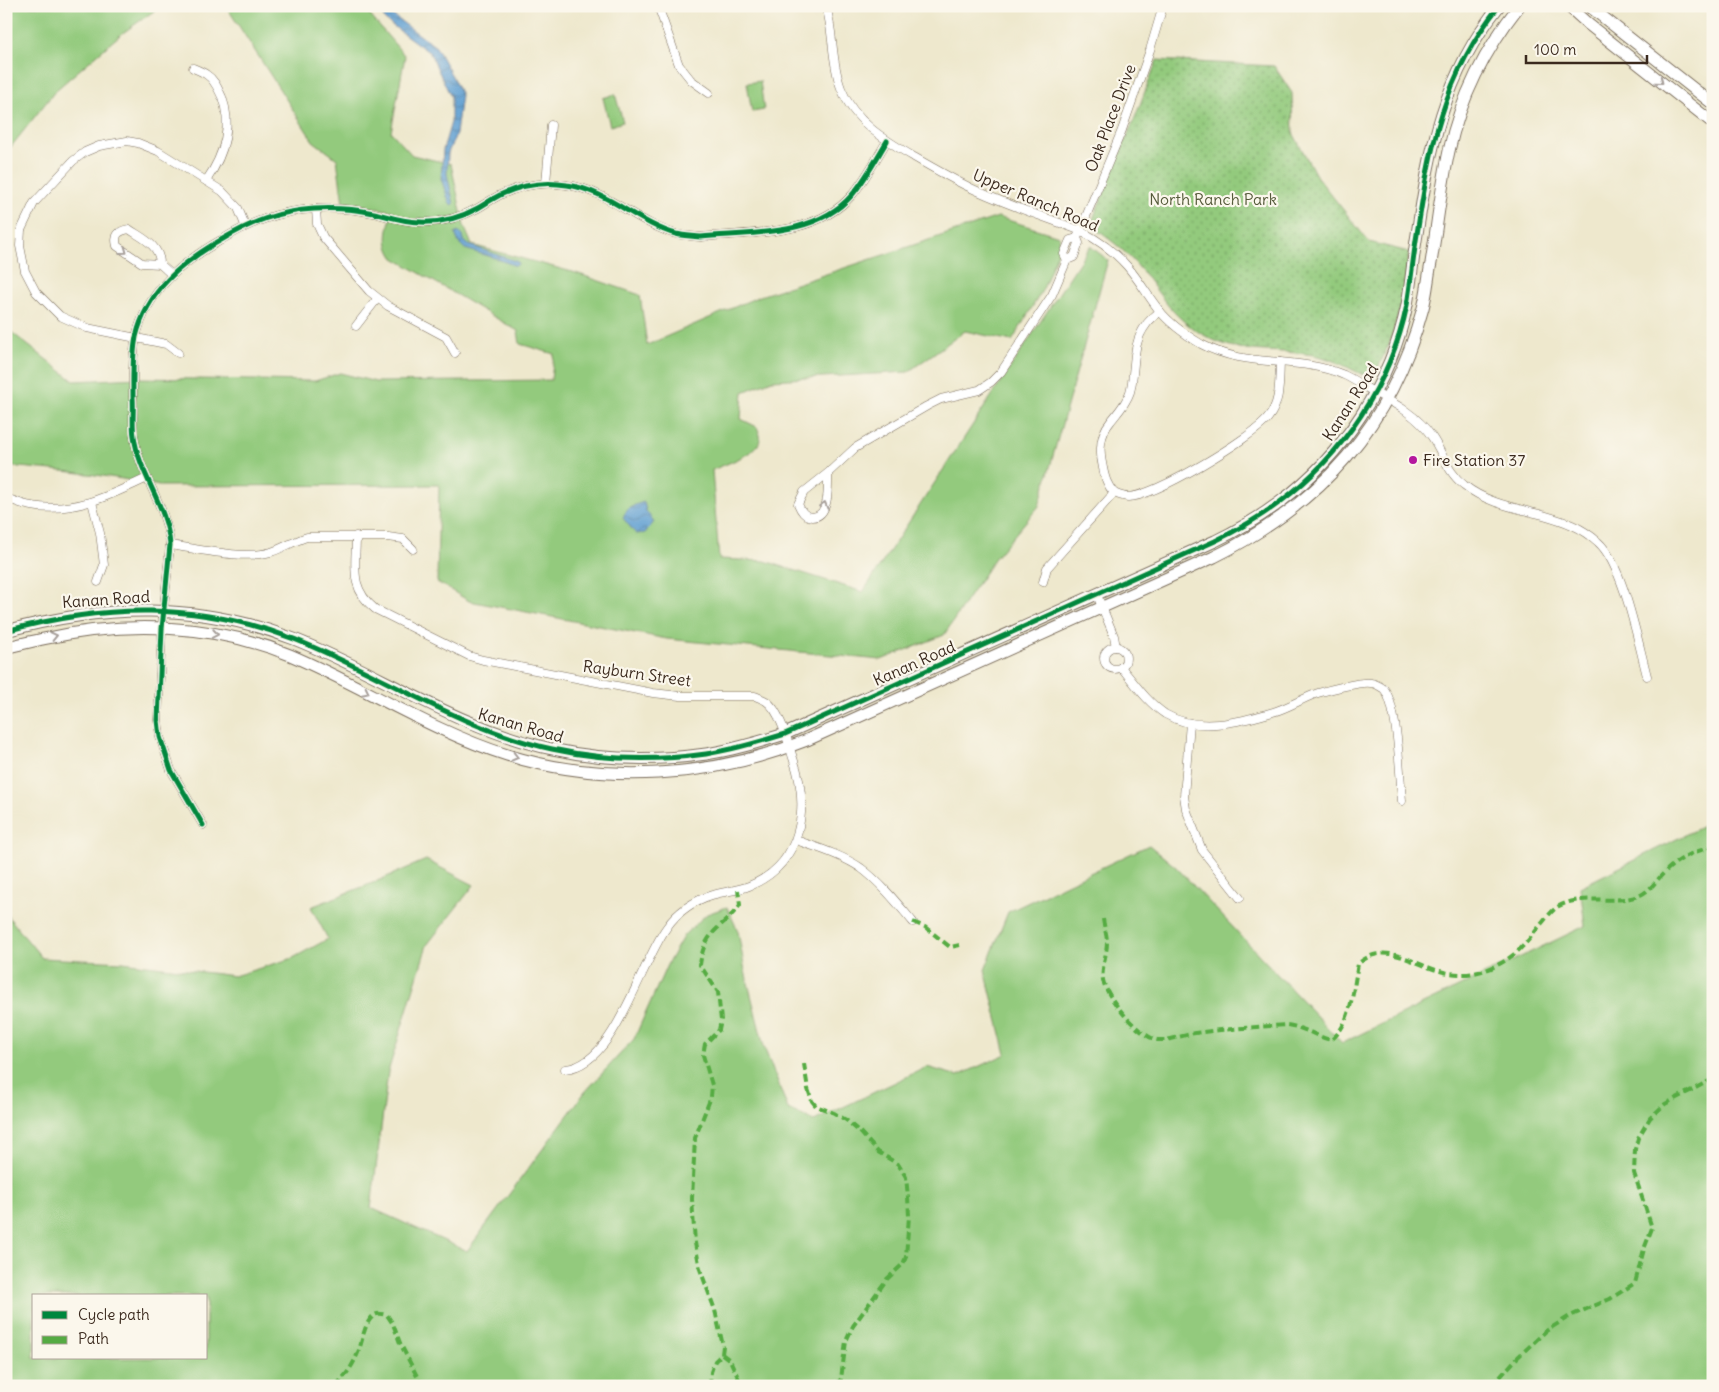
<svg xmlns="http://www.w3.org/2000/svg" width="1719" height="1392" font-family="Delius,sans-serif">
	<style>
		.grass { fill: #93ca7d; stroke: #677a4e; fill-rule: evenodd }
		.park { fill: url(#park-dots); stroke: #677a4e }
		.water { fill: url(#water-waves); stroke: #4d6478 }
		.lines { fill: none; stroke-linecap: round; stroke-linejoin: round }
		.minor-casing { stroke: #7a6c5b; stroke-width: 9 }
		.secondary-casing { stroke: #7a6c5b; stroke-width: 13 }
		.minor { stroke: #fff; stroke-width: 8 }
		.secondary { stroke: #fff; stroke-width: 11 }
		.quiet { stroke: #55ab43; stroke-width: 4; stroke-dasharray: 8 4; stroke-linecap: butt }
		.cycleway-casing { stroke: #fbf7ec; stroke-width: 8 }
		.cycleway { stroke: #00873e; stroke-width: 5 }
		.oneway { stroke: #a79f9a }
		.poi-dot { fill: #b5179e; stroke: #fbf7ec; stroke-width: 2 }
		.labels { text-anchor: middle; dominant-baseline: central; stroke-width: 4.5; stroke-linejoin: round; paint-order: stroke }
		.street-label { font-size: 16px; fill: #3b2a1e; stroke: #fbf7ec }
		.park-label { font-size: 16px; fill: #555a3a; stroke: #fbf7ec }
		.poi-label { font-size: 16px; fill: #3b2a1e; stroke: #fbf7ec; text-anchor: start }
	</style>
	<defs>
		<pattern id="park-dots" width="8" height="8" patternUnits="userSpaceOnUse" patternTransform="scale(1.25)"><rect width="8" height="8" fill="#93ca7d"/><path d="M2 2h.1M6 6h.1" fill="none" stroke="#79a466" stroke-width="1.8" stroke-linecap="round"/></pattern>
		<pattern id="water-waves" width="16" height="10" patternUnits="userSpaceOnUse" patternTransform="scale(1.25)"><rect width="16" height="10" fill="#5f9fd2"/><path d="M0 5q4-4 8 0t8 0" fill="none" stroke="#5082aa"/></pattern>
	</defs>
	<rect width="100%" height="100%" fill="#fbf7ec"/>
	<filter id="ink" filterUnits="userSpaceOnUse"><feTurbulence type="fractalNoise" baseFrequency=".02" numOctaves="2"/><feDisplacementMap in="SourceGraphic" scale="10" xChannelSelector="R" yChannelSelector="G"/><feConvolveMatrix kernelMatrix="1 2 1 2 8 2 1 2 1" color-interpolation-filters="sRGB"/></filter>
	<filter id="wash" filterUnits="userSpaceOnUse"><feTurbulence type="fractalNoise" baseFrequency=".0096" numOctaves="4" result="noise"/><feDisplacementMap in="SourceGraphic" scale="20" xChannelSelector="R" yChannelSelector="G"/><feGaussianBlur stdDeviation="1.12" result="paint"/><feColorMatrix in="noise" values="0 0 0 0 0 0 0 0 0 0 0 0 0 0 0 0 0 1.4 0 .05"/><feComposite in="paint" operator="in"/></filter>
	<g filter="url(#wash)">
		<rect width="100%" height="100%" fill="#eee8cd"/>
		<!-- grass -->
		<g class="grass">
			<polygon points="6,6 161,6 120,35 56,90 6,153"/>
			<path d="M 226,6 L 362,6 L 405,56 L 391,132 L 412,155 L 451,164 L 464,226 L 472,245 L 576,273 L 640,295 L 647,345 L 760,296 L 998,217 L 1059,236 L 1060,246 L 1043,289 L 1012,341 L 965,331 L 908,372 L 772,380 L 743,392 L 741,419 L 757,427 C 758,430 761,435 760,439 C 760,453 723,465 712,470 L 719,559 L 765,561 L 863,592 L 1090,246 L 1108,260 L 1039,506 L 994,559 L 944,635 L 881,660 L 667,639 L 469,601 L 437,582 L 439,485 L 159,486 C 109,475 58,470 6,466 L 6,328 L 74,381 L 139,378 L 315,381 L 340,373 L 376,382 L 551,380 L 554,354 L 520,344 L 518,331 L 394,258 C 382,242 389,228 392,211 L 343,203 L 337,159 L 313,141 Z"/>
			<polygon points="760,81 764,110 752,112 747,83"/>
			<polygon points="615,94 623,122 610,126 603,98"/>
			<path d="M 1713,821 L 1713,1386 L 6,1386 L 6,914 L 42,958 L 123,962 L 234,976 L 293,958 L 328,939 L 311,907 L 375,882 L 426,860 L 474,885 L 427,945 L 388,1072 L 371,1208 L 467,1251 L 585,1092 L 634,1039 L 667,965 L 684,935 L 707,914 L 727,907 L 738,931 L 745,971 L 764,1047 L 788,1109 L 814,1121 L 927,1067 L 958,1076 L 1006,1054 L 985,970 L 1008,912 L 1149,845 L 1177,868 L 1342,1043 L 1585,926 L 1580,887 ZM 34,1296 L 206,1296 L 206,1358 L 34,1358 Z"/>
		</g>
		<!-- park -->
		<path class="park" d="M 1157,60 L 1274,66 L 1292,93 L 1293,133 L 1317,177 L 1369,242 L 1409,252 L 1403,298 L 1390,342 L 1377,370 L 1363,375 C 1345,366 1327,356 1306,354 C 1268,349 1237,355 1202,334 C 1169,315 1160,292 1137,265 C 1123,249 1108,237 1090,226 L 1136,115 Z"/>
		<!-- water -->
		<g class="water">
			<polygon points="379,6 387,6 391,14 436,47 452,76 461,95 456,134 448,153 447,174 454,204 453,205 450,204 441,179 443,150 451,122 451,97 430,53 385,20"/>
			<polygon points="457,232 462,234 463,240 469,245 518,262 518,264 516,266 492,257 465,249 459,243 455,234"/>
			<path d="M 644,502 L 646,511 L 654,522 L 645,533 L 636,534 L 623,518 C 626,508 634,505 644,502 Z"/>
		</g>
	</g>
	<g filter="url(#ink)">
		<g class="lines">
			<!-- minor casing -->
			<g class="minor-casing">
				<g id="minor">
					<polyline points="658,6 679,65 691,80 709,93"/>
					<path d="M 826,6 C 834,33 831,62 841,88 C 854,122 885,140 914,157 C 933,168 952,179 971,188 C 1007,205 1045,217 1081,231 C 1098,240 1114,251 1127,266 C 1139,280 1148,296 1159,310 C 1170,324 1186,335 1201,344 C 1247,369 1297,355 1344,375 C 1355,380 1364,387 1374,392 C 1396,404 1418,416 1432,437 C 1443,453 1447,472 1464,485 C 1486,503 1516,508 1543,515 C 1564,521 1582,527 1598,542 C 1623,564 1638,642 1647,676"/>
					<path d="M 193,68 C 198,70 203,72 207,75 C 215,80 218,89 222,97 C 233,127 224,155 206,181"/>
					<polyline points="546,183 551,125"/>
					<polyline points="316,209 317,224 323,237 369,291 388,306 446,337 455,353"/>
					<polyline points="1067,260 1064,254 1070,240 1077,238"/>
					<path d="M 160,264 C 160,245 142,238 129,229 C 118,231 114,235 117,246 L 142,263 L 160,264 L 172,275"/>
					<polyline points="356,326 377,299"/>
					<polyline points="178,353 166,344 87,328 60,316 36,292 25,271 20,246 21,230 34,203 73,161 85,152 99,146 127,141 138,143 158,151 222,191 238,208 245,225"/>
					<path d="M 828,473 C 828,486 830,517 812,517 C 804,516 801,511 798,504 L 804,492 L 828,473 L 855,448 L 927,406 L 941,399 L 979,390 L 991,382 L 1001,372 L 1052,295 L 1067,260 L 1074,257 L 1079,243 L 1077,238 L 1122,130 L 1150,50 L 1163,6"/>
					<path d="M 1114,493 C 1119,495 1123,497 1128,497 C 1154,497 1252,438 1268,418 C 1281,402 1279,381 1280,362"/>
					<path d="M 6,498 C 15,501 23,505 32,506 C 73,514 111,495 147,478"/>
					<polyline points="92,502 100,533 104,565 98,582"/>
					<path d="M 356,536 C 356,567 349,588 375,609 L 469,656 L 483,660 L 653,693 L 680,696 L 755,696 C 759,698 763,699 766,701 C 780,710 788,742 793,758 C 810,807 803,864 749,886 C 737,891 725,891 712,895 C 695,900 677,912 667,927 C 640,963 615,1066 565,1069"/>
					<path d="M 170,545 C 199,549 243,560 271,552 C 283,548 294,541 307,537 L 388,537 L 403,539 L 413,549"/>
					<path d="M 1043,582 L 1047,568 L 1114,493 C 1107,485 1105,478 1103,468 C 1099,451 1099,435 1111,421 C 1118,412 1126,404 1130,392 C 1136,370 1131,344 1146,325 C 1149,320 1155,316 1160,311"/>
					<polyline points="1097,595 1114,636 1116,647"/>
					<circle cx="1115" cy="658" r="11"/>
					<path d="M 1121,667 C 1135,684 1147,702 1165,714 C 1197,733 1240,722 1273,712 C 1288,708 1303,698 1318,693 C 1328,690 1362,681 1371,683 C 1375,683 1381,687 1384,689 C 1398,706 1400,777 1402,801"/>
					<polyline points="1190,723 1184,796 1186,809 1202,850 1240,898"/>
					<path d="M 203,825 L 171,770 L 160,737 L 158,720 L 162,629 L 170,545 C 167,505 139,475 134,436 C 132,423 134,410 133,397 C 133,377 132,357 136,337 C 147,291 182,262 221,240 C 251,222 279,211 314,209 C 333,208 354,209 374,213 C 389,217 404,222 420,222 C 440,223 460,218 478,208 C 485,204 492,199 500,195 C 521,185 544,181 567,185 C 607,190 637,223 676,234 C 684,236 693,236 701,237 C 751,232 816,237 852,195 C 866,179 876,159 887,141"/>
					<path d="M 796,840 C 818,848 842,855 861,868 C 881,883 897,903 913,922"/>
				</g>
			</g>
			<!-- secondary casing -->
			<g class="secondary-casing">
				<g id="secondary">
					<polyline points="1568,6 1588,24 1713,123"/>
					<polyline points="1589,6 1713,104"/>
					<path d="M 6,631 C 104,604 198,602 294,639 C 382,674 457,728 552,749 C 602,760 656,761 706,754 C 733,750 759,742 785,734 L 1215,541 C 1238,530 1260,517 1280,502 C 1343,455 1391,383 1407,305 C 1411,282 1413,258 1417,234 C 1430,148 1443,76 1499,6"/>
					<path d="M 6,648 C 18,644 31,642 43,639 C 124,621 212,623 290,655 C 363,686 431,731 507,755 C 604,785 713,778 807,740 L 1214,557 C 1322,503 1391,426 1423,308 C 1427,293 1428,278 1431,263 C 1437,226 1441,188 1449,151 C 1460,99 1486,48 1519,6"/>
				</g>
			</g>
			<!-- minor -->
			<use href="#minor" class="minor"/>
			<!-- secondary -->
			<use href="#secondary" class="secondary"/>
			<!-- quiet -->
			<g class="quiet">
				<path d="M 1103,919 C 1104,927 1107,935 1107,942 C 1107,955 1101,967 1103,980 C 1106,997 1140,1038 1158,1040 C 1171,1041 1183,1035 1195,1033 C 1225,1029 1256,1027 1287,1025 C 1303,1027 1315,1036 1331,1040 C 1352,1024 1353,988 1358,964 C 1385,940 1412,964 1440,971 C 1451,974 1463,975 1474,973 C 1492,970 1511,959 1523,946 C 1530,939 1536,930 1543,922 C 1547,917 1553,909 1559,906 C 1584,893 1612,905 1638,896 C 1650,892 1656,880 1666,871 C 1677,860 1696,849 1713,848"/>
				<polyline points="913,922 925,927 950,947 960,945"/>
				<polyline points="804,1064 808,1089 812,1101 816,1106 834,1113 846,1120 861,1133 878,1152 898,1164 906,1177 908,1197 909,1216 906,1257 903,1264 887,1279 853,1326 846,1341 841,1379 835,1386"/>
				<polyline points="722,1354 730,1360 742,1386"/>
				<path d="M 335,1386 C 346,1376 354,1364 359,1350 C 363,1339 364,1325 372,1317 C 377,1312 381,1314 387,1315 L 393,1324 L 400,1343 L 422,1386"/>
				<path d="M 710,1386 L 711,1372 L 715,1361 L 722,1354 L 723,1346 L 715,1310 L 700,1269 L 695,1243 L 692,1199 L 695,1138 L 711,1097 L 712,1085 L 703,1055 L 705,1044 L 719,1030 L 721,1020 L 718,992 L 700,965 C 704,930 721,930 740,905 L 738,890"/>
				<polyline points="1492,1386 1518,1357 1546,1331 1570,1316 1610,1299 1635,1283 1644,1249 1652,1228 1634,1173 1635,1149 1638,1138 1650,1118 1665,1104 1713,1079"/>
			</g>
			<!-- cycleway casing -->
			<g class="cycleway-casing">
				<g id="cycleway">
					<path d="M 6,631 C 104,604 198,602 294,639 C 382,674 457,728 552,749 C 602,760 656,761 706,754 C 733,750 759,742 785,734 L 1215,541 C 1238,530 1260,517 1280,502 C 1343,455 1391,383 1407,305 C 1411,282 1413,258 1417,234 C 1430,148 1443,76 1499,6"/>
					<path d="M 203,825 L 171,770 L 160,737 L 158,720 L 162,629 L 170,545 C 167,505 139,475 134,436 C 132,423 134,410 133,397 C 133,377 132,357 136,337 C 147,291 182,262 221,240 C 251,222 279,211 314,209 C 333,208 354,209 374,213 C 389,217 404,222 420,222 C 440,223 460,218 478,208 C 485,204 492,199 500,195 C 521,185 544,181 567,185 C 607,190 637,223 676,234 C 684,236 693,236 701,237 C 751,232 816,237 852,195 C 866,179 876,159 887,141"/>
				</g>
			</g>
			<!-- cycleway -->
			<use href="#cycleway" class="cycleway"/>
		</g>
		<!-- one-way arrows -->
		<defs><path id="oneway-chevron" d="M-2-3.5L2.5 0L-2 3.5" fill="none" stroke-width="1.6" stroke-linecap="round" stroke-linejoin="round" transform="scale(1.25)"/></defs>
		<g class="oneway">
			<use href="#oneway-chevron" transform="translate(1660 81) rotate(39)"/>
			<use href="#oneway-chevron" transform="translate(124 251) rotate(36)"/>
			<use href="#oneway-chevron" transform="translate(824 505) rotate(-74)"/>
			<use href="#oneway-chevron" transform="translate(215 634) rotate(10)"/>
			<use href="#oneway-chevron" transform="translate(54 636) rotate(-13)"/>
			<use href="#oneway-chevron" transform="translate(366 692) rotate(26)"/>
			<use href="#oneway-chevron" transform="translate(515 757) rotate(14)"/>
		</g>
	</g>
	<!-- markers -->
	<circle class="poi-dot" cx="1413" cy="460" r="5"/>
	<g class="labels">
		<!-- street labels -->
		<g class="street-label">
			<text transform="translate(1110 118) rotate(-69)">Oak Place Drive</text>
			<text transform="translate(1036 200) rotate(23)">Upper Ranch Road</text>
			<text transform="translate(1350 402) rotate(-57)">Kanan Road</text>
			<text transform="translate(106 599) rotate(-4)">Kanan Road</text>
			<text transform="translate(914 663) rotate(-24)">Kanan Road</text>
			<text transform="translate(637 673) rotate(8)">Rayburn Street</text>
			<text transform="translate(521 725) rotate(16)">Kanan Road</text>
		</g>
		<!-- park labels -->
		<g class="park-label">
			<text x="1213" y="199">North Ranch Park</text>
		</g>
		<!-- poi labels -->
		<g class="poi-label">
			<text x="1423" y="460">Fire Station 37</text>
		</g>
	</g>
	<!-- margin -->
	<rect width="1719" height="1392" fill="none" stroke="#fbf7ec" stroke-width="25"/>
	<!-- legend -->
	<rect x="32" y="1294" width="175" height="65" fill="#fbf7ec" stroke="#aea59a"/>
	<rect x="42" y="1311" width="25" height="8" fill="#00873e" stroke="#aea59a"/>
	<text x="78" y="1320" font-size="15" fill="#3b2a1e">Cycle path</text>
	<rect x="42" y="1336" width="25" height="8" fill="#55ab43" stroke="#aea59a"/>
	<text x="78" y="1344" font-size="15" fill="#3b2a1e">Path</text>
	<!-- scale -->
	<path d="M1526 55v8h121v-8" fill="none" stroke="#3b2a1e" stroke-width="2.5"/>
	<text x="1534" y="55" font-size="15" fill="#3b2a1e" stroke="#fbf7ec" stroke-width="4" paint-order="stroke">100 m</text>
</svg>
